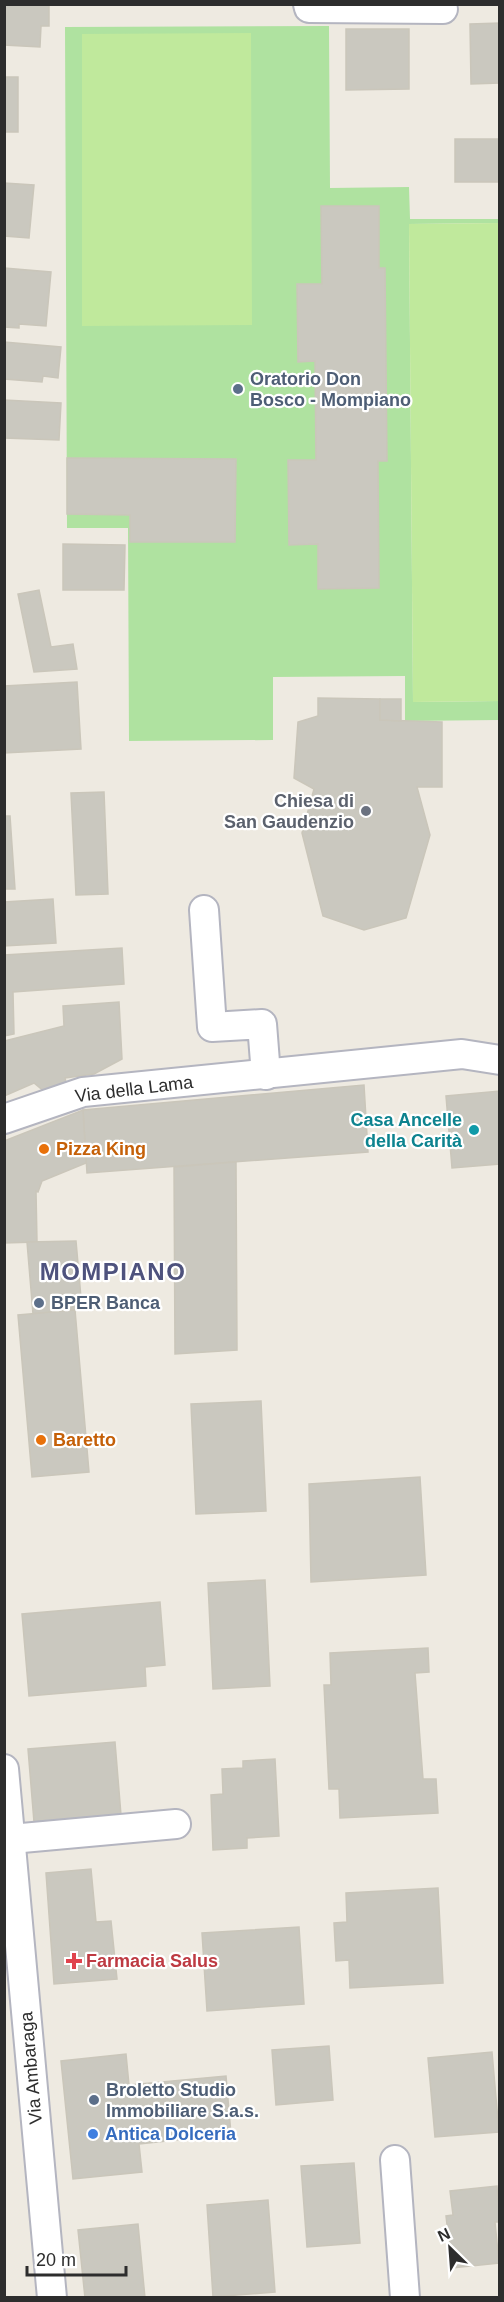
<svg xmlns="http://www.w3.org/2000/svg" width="504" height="2302" font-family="Arial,sans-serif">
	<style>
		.green { fill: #afe2a0 }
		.pitch { fill: #c0e99c }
		.building { fill: #cac8bf; stroke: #cac6ba; stroke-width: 1.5 }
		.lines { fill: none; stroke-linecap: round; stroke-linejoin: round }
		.street-casing { stroke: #b4b5c0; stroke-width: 32 }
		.street { stroke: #fff; stroke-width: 28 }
		.service-dot { fill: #5c6f8a; stroke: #fff; stroke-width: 2 }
		.worship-dot { fill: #6b7280; stroke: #fff; stroke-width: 2 }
		.culture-dot { fill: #0f9aa8; stroke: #fff; stroke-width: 2 }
		.food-dot { fill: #e8710a; stroke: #fff; stroke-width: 2 }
		.health-dot { fill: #e0444e; stroke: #fff; stroke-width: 2 }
		.shop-dot { fill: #3f7fe0; stroke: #fff; stroke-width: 2 }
		.labels { text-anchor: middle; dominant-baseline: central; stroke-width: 4.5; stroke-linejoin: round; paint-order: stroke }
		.service-label { font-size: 18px; font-weight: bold; fill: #4e5e75; stroke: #fff; text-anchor: start }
		.worship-label { font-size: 18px; font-weight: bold; fill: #5b616d; stroke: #fff; text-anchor: end }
		.street-label { font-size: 18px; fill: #2d2d2d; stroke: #fff }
		.culture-label { font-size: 18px; font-weight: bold; fill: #0d838f; stroke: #fff; text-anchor: end }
		.food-label { font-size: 18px; font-weight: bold; fill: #c56008; stroke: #fff; text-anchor: start }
		.health-label { font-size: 18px; font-weight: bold; fill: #be3a42; stroke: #fff; text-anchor: start }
		.shop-label { font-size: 18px; font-weight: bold; fill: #366cbe; stroke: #fff; text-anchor: start }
		.district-label { font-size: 24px; font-weight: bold; letter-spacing: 1.5px; fill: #4e527d; stroke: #fff }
	</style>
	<rect width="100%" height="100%" fill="#eeeae1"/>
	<!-- green -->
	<polygon class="green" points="329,26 330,188 409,187 410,219 499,219 499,223 409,224 413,702 499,701 499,720 405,721 405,676 273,677 273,740 129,741 128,528 67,528 65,27"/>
	<!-- pitch -->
	<g class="pitch">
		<polygon points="251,33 252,325 82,326 82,34"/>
		<polygon points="499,223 499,701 413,702 409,224"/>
	</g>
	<!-- building -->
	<g class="building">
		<polygon points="4,4 49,4 49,26 41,26 40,47 4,45"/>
		<polygon points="500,23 500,83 471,84 470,24"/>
		<polygon points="346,29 409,29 409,89 346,90"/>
		<rect x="4" y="77" width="14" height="55"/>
		<rect x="455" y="139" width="45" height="43"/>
		<polygon points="4,183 34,185 29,238 4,236"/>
		<polygon points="321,206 379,206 379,268 385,268 387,461 378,461 379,588 318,589 318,544 289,545 288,460 316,460 315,361 298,362 297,284 322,284"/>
		<polygon points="4,268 51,272 46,326 19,324 19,328 4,327"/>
		<polygon points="4,342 61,347 58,378 43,376 42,382 4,379"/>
		<polygon points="4,400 61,403 59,440 4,438"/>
		<polygon points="67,458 236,459 235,542 130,542 130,515 67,514"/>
		<polygon points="63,544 125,545 124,590 63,590"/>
		<polygon points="39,590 51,647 73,644 77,669 34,672 18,594"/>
		<polygon points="77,682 81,749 4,753 4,686"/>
		<polygon points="318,698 380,699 380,720 442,722 442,787 417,787 430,835 406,918 364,930 323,916 302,833 314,789 294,778 298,722 318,716"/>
		<polygon points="380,699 401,699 401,721 380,720"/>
		<polygon points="104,792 108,894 76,895 71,793"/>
		<polygon points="4,816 10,816 15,889 4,889"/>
		<polygon points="53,899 56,943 4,946 4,902"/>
		<polygon points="122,948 124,984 13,992 14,1034 4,1036 4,955"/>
		<polygon points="119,1002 122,1059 94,1074 65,1078 67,1087 46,1093 34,1083 4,1096 4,1041 64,1026 63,1006"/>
		<polygon points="364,1085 368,1152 87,1173 83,1110"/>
		<polygon points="500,1091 500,1164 452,1168 446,1096"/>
		<polygon points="83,1110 86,1163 42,1181 38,1192 36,1191 37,1242 4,1243 4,1141"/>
		<polygon points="236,1162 237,1350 175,1354 174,1167"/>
		<polygon points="76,1241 82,1309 33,1314 27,1242"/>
		<polygon points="75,1310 89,1472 32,1477 18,1315"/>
		<polygon points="261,1401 266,1511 196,1514 191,1404"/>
		<polygon points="420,1477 426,1575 311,1582 309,1484"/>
		<polygon points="265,1580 270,1686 213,1689 208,1583"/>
		<polygon points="160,1602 165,1665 145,1667 146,1686 29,1696 22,1614"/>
		<polygon points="428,1648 429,1672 415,1673 423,1779 436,1779 438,1813 340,1818 339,1789 329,1789 324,1685 331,1685 330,1653"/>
		<polygon points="115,1742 121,1815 34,1822 28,1749"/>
		<polygon points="275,1759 279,1836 247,1838 247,1848 213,1850 211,1795 223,1794 222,1769 243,1768 243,1761"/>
		<polygon points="91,1869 96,1922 111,1921 117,1979 54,1984 46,1873"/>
		<polygon points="438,1888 443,1983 350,1988 349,1960 336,1961 334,1923 347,1922 346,1893"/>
		<polygon points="299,1927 304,2004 207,2011 202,1933"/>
		<polygon points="329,2046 333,2100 276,2105 272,2050"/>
		<polygon points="492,2052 499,2132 435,2137 428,2058"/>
		<polygon points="126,2054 129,2085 226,2076 231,2134 139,2144 142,2172 73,2179 61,2061"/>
		<polygon points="354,2163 360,2243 307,2247 301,2166"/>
		<polygon points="497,2186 500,2222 495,2222 499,2263 452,2268 446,2216 453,2215 450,2191"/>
		<polygon points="268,2200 275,2292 213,2297 207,2205"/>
		<polygon points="138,2224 145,2298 85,2298 78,2230"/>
	</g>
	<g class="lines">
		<!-- street casing -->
		<g class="street-casing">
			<g id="street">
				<polyline points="308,4 309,8 443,9"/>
				<polyline points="204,910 212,1027 262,1024 266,1075"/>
				<polyline points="4,1119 83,1092 462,1054 500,1060"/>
				<polyline points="4,1769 52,2298"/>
				<polyline points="11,1839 176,1824"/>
				<polyline points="395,2160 405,2298"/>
			</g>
		</g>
		<!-- street -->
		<use href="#street" class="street"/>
	</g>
	<!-- markers -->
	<g class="service-dot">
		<circle cx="238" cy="389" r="6"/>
		<circle cx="39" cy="1303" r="6"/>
		<circle cx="94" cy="2100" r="6"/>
	</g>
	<circle class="worship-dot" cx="366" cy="811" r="6"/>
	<circle class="culture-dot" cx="474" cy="1130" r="6"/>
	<g class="food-dot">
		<circle cx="44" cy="1149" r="6"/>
		<circle cx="41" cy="1440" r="6"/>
	</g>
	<path class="health-dot" d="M71 1952h6v6h6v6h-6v6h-6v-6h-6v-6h6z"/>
	<circle class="shop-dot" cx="93" cy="2134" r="6"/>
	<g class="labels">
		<!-- service labels -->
		<g class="service-label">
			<text x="250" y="379">Oratorio Don<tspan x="250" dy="21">Bosco - Mompiano</tspan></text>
			<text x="51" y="1303">BPER Banca</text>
			<text x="106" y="2090">Broletto Studio<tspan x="106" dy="21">Immobiliare S.a.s.</tspan></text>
		</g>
		<!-- worship labels -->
		<g class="worship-label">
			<text x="354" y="801">Chiesa di<tspan x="354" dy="21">San Gaudenzio</tspan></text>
		</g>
		<!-- street labels -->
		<g class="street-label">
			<text transform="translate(134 1089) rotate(-7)">Via della Lama</text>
			<text transform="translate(31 2068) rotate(-95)">Via Ambaraga</text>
		</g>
		<!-- culture labels -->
		<g class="culture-label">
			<text x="462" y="1120">Casa Ancelle<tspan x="462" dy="21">della Carità</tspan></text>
		</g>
		<!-- food labels -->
		<g class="food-label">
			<text x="56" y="1149">Pizza King</text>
			<text x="53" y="1440">Baretto</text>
		</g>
		<!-- health labels -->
		<g class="health-label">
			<text x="86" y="1961">Farmacia Salus</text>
		</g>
		<!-- shop labels -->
		<g class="shop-label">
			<text x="105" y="2134">Antica Dolceria</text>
		</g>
		<!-- district labels -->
		<g class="district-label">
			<text x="113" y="1271">MOMPIANO</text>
		</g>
	</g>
	<!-- border -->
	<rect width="504" height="2302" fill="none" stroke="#2d2d2d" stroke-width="12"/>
	<!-- north arrow -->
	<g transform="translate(450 2248) rotate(335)" stroke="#ffffff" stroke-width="4.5" paint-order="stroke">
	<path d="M0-4.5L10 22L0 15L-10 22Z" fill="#2d2d2d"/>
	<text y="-9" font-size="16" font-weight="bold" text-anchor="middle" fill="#2d2d2d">N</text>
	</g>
	<!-- scale -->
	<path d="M27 2266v9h99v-9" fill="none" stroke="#2d2d2d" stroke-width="3"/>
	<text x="36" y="2266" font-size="18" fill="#2d2d2d" stroke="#ffffff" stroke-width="4.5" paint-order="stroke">20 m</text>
</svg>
